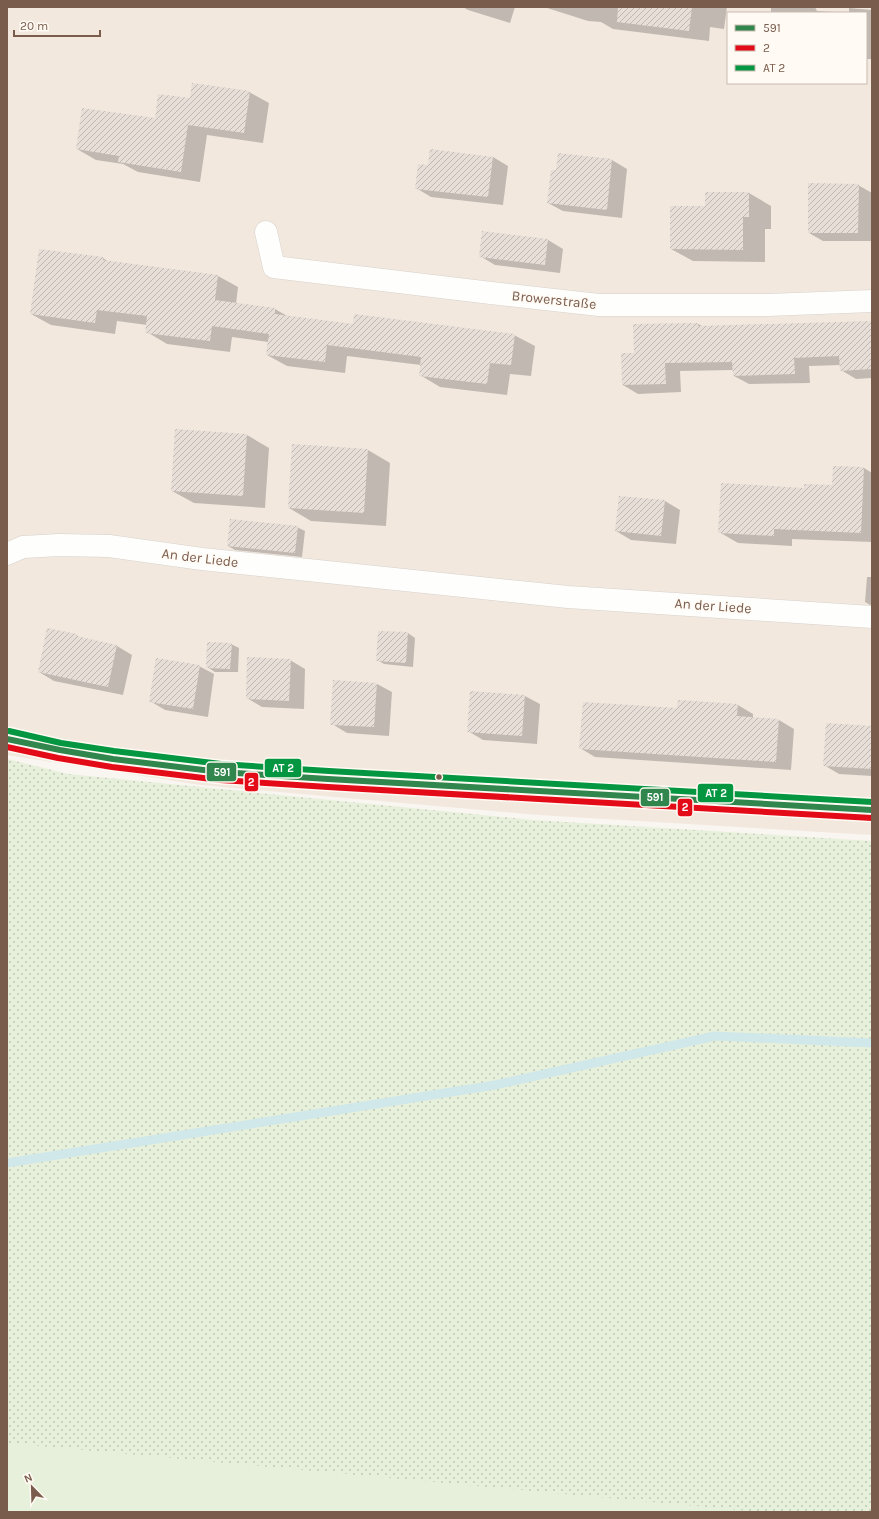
<svg xmlns="http://www.w3.org/2000/svg" width="879" height="1519" font-family="Karla,sans-serif">
	<style>
		.residential { fill: #f2e8de; fill-rule: evenodd }
		.grass { fill: url(#grass-dots) }
		.park { fill: #e7f0db }
		.shadow { fill: #0003 }
		.lines { fill: none; stroke-linecap: round; stroke-linejoin: round }
		.stream { stroke: #d0e8ea; stroke-width: 9 }
		.building { fill: url(#building-hatch) }
		.minor-casing { stroke: #d7d1cb; stroke-width: 23 }
		.secondary-casing { stroke: #d9d2cb; stroke-width: 23 }
		.minor { stroke: #fefefd; stroke-width: 22 }
		.secondary { stroke: #fefefd; stroke-width: 22 }
		.bus-1-casing { stroke: #fffaf3; stroke-width: 9 }
		.bus-2-casing { stroke: #fffaf3; stroke-width: 9 }
		.bus-3-casing { stroke: #fffaf3; stroke-width: 9 }
		.bus-1 { stroke: #31864e; stroke-width: 6 }
		.bus-2 { stroke: #e30b17; stroke-width: 6 }
		.bus-3 { stroke: #059641; stroke-width: 6 }
		.bus-dot { fill: #7a5c4d; stroke: #fffaf3; stroke-width: 1.5 }
		.labels { text-anchor: middle; dominant-baseline: central; stroke-width: 3; stroke-linejoin: round; paint-order: stroke }
		.street-label { font-size: 14px; fill: #7a5c4d; stroke: #fffaf3 }
		.line-badge { stroke: #fffaf3; stroke-width: 1.5 }
		.badge-label { font-size: 11px; text-anchor: middle; font-weight: bold; fill: #fff }
	</style>
	<defs>
		<pattern id="grass-dots" width="8" height="8" patternUnits="userSpaceOnUse"><rect width="8" height="8" fill="#e7f0db"/><path d="M2 2h.1M6 6h.1" fill="none" stroke="#c0c6b4" stroke-width="1.8" stroke-linecap="round"/></pattern>
		<pattern id="building-hatch" width="6" height="6" patternUnits="userSpaceOnUse"><rect width="6" height="6" fill="#e6ded7"/><path d="M-1 1l2-2M0 6l6-6M5 7l2-2" fill="none" stroke="#bfb7b1"/></pattern>
	</defs>
	<rect width="100%" height="100%" fill="#f9f5f0"/>
	<!-- residential -->
	<path class="residential" d="M 7,7 L 872,7 L 872,835 L 539,815 L 201,785 L 7,755 ZM 728,13 L 866,13 L 866,83 L 728,83 Z"/>
	<!-- grass -->
	<polygon class="grass" points="7,759 68,774 533,820 872,841 872,1512 7,1512"/>
	<!-- park -->
	<polygon class="park" points="7,1443 761,1512 7,1512"/>
	<!-- shadow -->
	<g class="shadow">
		<polygon points="463,7 515,7 510,23 468,10"/>
		<polygon points="544,7 727,7 724,29 710,27 709,41 613,29 601,22 588,21"/>
		<polygon points="771,7 815,7 817,11 849,13 849,8 872,10 872,59 866,59 866,13 771,13"/>
		<polygon points="249,92 269,103 263,143 207,135 200,182 138,172 123,164 96,160 77,149 156,119 191,99"/>
		<polygon points="559,154 612,160 627,169 622,218 563,211 548,203 557,171"/>
		<polygon points="493,157 508,166 503,205 431,197 416,188 429,166"/>
		<polygon points="858,185 872,193 872,241 823,241 809,233"/>
		<polygon points="706,193 749,193 771,206 771,229 765,229 765,262 693,261 671,249 706,207"/>
		<polygon points="548,240 563,249 560,273 495,265 480,256"/>
		<polygon points="103,258 109,262 218,276 238,287 236,304 275,309 289,317 354,326 514,335 535,346 531,376 510,374 507,395 440,387 420,375 421,365 347,356 345,373 287,366 267,355 268,342 232,337 230,352 167,344 147,332 147,325 117,321 115,334 51,325 31,314"/>
		<polygon points="872,323 872,378 856,379 841,370 841,365 809,366 810,383 749,384 734,376 733,370 680,371 681,392 638,394 623,385 635,354 698,324 704,327"/>
		<polygon points="176,431 247,435 269,448 265,508 194,503 172,491"/>
		<polygon points="293,445 368,450 390,463 386,526 311,521 289,508"/>
		<polygon points="864,468 872,473 872,542 792,539 792,546 738,543 719,532 804,489 833,486"/>
		<polygon points="620,497 665,501 680,510 676,544 631,540 616,531"/>
		<polygon points="297,527 305,531 302,557 235,550 228,546"/>
		<polygon points="867,577 872,577 872,606 865,602"/>
		<polygon points="408,633 415,638 413,667 384,664 377,660"/>
		<polygon points="76,635 82,639 117,646 132,655 123,695 54,681 39,672"/>
		<polygon points="231,644 239,648 238,672 215,672 207,667"/>
		<polygon points="290,660 305,669 304,709 262,707 247,698"/>
		<polygon points="199,666 214,674 208,717 165,710 150,701"/>
		<polygon points="377,684 392,692 389,736 347,733 332,724"/>
		<polygon points="471,692 525,696 540,704 537,744 483,740 468,731"/>
		<polygon points="679,701 738,705 753,714 753,718 779,720 794,729 791,770 595,757 580,748 678,710"/>
		<polygon points="872,726 872,776 839,774 824,765"/>
	</g>
	<g class="lines">
		<!-- stream -->
		<polyline class="stream" points="7,1163 495,1085 715,1036 872,1043"/>
	</g>
	<!-- building -->
	<g class="building">
		<polygon points="618,7 692,7 689,31 617,22"/>
		<polygon points="192,83 250,91 244,133 188,125 181,172 118,162 119,156 76,149 82,108 155,118 158,94 190,98"/>
		<polygon points="430,149 493,157 488,197 415,189 418,164 428,165"/>
		<polygon points="558,153 612,159 607,210 547,203 551,170 556,170"/>
		<polygon points="808,183 859,184 858,233 808,233"/>
		<polygon points="705,192 749,192 749,217 743,217 743,250 670,249 670,206 705,206"/>
		<polygon points="482,231 548,239 545,265 479,257"/>
		<polygon points="39,249 103,257 103,260 218,275 215,300 275,308 275,314 353,324 354,314 515,334 511,365 490,363 487,384 419,376 421,357 327,345 325,362 266,355 269,334 212,326 210,341 145,333 147,316 97,310 95,323 30,314"/>
		<polygon points="872,321 872,369 840,371 839,356 794,358 795,374 733,376 732,362 665,363 666,384 622,385 621,353 634,353 633,324 698,323 698,326"/>
		<polygon points="175,429 247,434 243,496 171,491"/>
		<polygon points="292,444 368,449 364,513 288,508"/>
		<polygon points="833,466 864,467 861,533 774,529 774,536 718,533 721,483 804,488 804,484 832,485"/>
		<polygon points="619,496 665,500 661,536 615,531"/>
		<polygon points="230,519 298,526 295,553 227,546"/>
		<polygon points="47,628 77,634 76,636 117,645 108,687 38,672"/>
		<polygon points="378,631 408,632 406,663 376,661"/>
		<polygon points="207,642 232,643 230,669 206,668"/>
		<polygon points="247,657 291,659 289,701 246,699"/>
		<polygon points="156,658 200,665 193,709 149,702"/>
		<polygon points="333,680 377,683 374,727 330,725"/>
		<polygon points="470,691 525,695 522,736 467,732"/>
		<polygon points="678,700 738,704 737,716 779,719 776,762 579,749 583,702 677,708"/>
		<polygon points="826,723 872,726 872,769 823,766"/>
	</g>
	<g class="lines">
		<!-- minor casing -->
		<g class="minor-casing">
			<g id="minor">
				<polyline points="266,232 274,267 491,293 599,305 768,305 872,301"/>
				<polyline points="7,554 23,547 59,545 109,546 202,559 568,597 872,617"/>
			</g>
		</g>
		<!-- secondary casing -->
		<g class="secondary-casing">
			<path id="secondary" d="M 7,739 C 147,773 293,777 436,785 C 581,793 727,801 872,810"/>
		</g>
		<!-- minor -->
		<use href="#minor" class="minor"/>
		<!-- secondary -->
		<use href="#secondary" class="secondary"/>
		<!-- bus-1 casing -->
		<g class="bus-1-casing">
			<polyline id="bus-1" points="7,739 60,750 113,759 220,772 328,779 872,810"/>
		</g>
		<!-- bus-2 casing -->
		<g class="bus-2-casing">
			<polyline id="bus-2" points="7,747 58,758 112,767 220,780 328,787 872,818"/>
		</g>
		<!-- bus-3 casing -->
		<g class="bus-3-casing">
			<polyline id="bus-3" points="9,731 61,743 114,751 221,764 329,771 872,802"/>
		</g>
		<!-- bus-1 -->
		<use href="#bus-1" class="bus-1"/>
		<!-- bus-2 -->
		<use href="#bus-2" class="bus-2"/>
		<!-- bus-3 -->
		<use href="#bus-3" class="bus-3"/>
	</g>
	<!-- markers -->
	<circle class="bus-dot" cx="439" cy="777" r="3.5"/>
	<g class="labels">
		<!-- street labels -->
		<g class="street-label">
			<text transform="translate(554 300) rotate(6)">Browerstraße</text>
			<text transform="translate(200 558) rotate(7)">An der Liede</text>
			<text transform="translate(713 606) rotate(4)">An der Liede</text>
		</g>
	</g>
	<g class="line-badge">
		<rect x="264" y="758" width="38" height="20" rx="4" fill="#059641"/>
		<rect x="206" y="762" width="31" height="20" rx="4" fill="#31864e"/>
		<rect x="244" y="772" width="15" height="20" rx="4" fill="#e30b17"/>
		<rect x="697" y="783" width="37" height="20" rx="4" fill="#059641"/>
		<rect x="640" y="788" width="30" height="19" rx="4" fill="#31864e"/>
		<rect x="677" y="798" width="16" height="19" rx="4" fill="#e30b17"/>
	</g>
	<g class="badge-label">
		<text x="283" y="772">AT 2</text>
		<text x="222" y="776">591</text>
		<text x="251" y="786">2</text>
		<text x="716" y="797">AT 2</text>
		<text x="655" y="801">591</text>
		<text x="685" y="811">2</text>
	</g>
	<!-- border -->
	<rect width="879" height="1519" fill="none" stroke="#7a5c4d" stroke-width="16"/>
	<!-- legend -->
	<rect x="727" y="12" width="140" height="72" fill="#fffaf3" stroke="#cabbb1"/>
	<rect x="735" y="25" width="20" height="6" fill="#31864e" stroke="#cabbb1"/>
	<text x="763" y="32" font-size="12" fill="#7a5c4d">591</text>
	<rect x="735" y="45" width="20" height="6" fill="#e30b17" stroke="#cabbb1"/>
	<text x="763" y="52" font-size="12" fill="#7a5c4d">2</text>
	<rect x="735" y="65" width="20" height="6" fill="#059641" stroke="#cabbb1"/>
	<text x="763" y="72" font-size="12" fill="#7a5c4d">AT 2</text>
	<!-- north arrow -->
	<g transform="translate(32 1487) rotate(337)" stroke="#fffaf3" stroke-width="3" paint-order="stroke">
	<path d="M0-3L7 15L0 10L-7 15Z" fill="#7a5c4d"/>
	<text y="-6" font-size="11" font-weight="bold" text-anchor="middle" fill="#7a5c4d">N</text>
	</g>
	<!-- scale -->
	<path d="M14 30v6h86v-6" fill="none" stroke="#7a5c4d" stroke-width="2"/>
	<text x="20" y="30" font-size="12" fill="#7a5c4d" stroke="#fffaf3" stroke-width="3" paint-order="stroke">20 m</text>
</svg>
